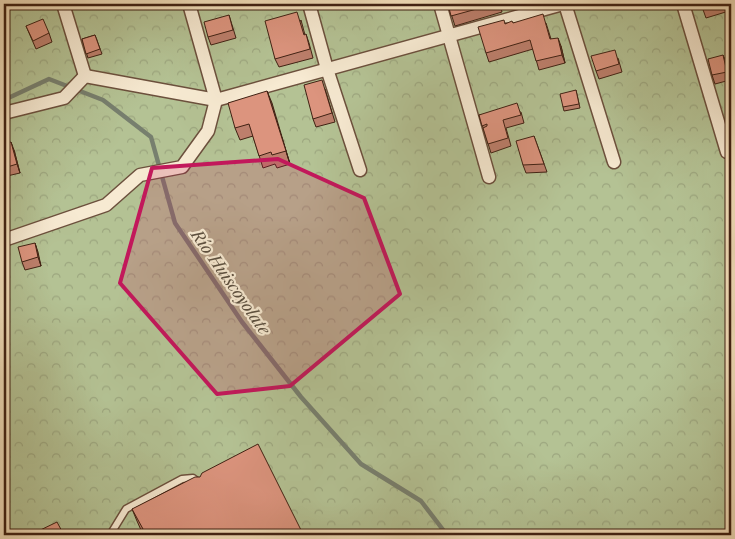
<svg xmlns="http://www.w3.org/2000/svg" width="735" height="539" font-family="'Libre Caslon Text',serif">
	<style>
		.park { fill: url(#park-crowns); stroke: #7a7254 }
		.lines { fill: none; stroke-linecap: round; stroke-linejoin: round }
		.stream { stroke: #777f6e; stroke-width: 4.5 }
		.service-casing { stroke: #6c503d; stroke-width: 9 }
		.minor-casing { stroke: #6c503d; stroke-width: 15 }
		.service { stroke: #f7ead2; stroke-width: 6 }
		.minor { stroke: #f7ead2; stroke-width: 12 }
		.wall { fill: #bd7f6c; stroke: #402113 }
		.shaded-wall { fill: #9a6858; stroke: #402113 }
		.building { fill: #dc947e; stroke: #402113 }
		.marked { fill: #c2185b; fill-opacity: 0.2; stroke: #c2185b; stroke-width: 4; stroke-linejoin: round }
		.labels { text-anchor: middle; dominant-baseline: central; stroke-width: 4.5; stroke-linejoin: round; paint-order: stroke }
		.water-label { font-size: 16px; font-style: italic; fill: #5c5040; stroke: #f7ead2 }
	</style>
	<defs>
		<pattern id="park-crowns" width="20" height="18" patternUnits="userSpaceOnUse" patternTransform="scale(1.25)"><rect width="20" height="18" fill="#b4c294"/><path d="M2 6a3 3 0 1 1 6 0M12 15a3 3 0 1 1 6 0" fill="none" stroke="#9ca67f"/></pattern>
	</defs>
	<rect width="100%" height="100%" fill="#f2deba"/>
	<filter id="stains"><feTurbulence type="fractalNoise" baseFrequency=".004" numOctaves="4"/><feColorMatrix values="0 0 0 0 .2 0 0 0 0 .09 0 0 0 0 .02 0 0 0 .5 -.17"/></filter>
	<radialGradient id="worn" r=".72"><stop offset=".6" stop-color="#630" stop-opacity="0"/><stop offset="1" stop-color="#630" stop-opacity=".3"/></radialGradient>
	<!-- park -->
	<rect class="park" x="4" y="4" width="727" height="531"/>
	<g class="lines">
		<!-- stream -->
		<polyline class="stream" points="4,100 49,79 103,100 151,137 175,223 242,322 301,397 361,464 421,501 447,535"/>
		<!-- service casing -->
		<g class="service-casing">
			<polyline id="service" points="110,535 126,509 182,479 193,478 197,481"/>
		</g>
		<!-- minor casing -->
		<g class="minor-casing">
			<g id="minor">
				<polyline points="63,4 85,76"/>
				<polyline points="309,4 327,69 360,170"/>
				<polyline points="440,4 489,177"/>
				<polyline points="565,4 614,162"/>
				<polyline points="683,4 727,152"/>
				<polyline points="4,113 64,98 85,76 216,100 563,4"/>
				<polyline points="4,240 106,205 140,175 182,167 208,131 216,100 189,4"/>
			</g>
		</g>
		<!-- service -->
		<use href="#service" class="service"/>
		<!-- minor -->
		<use href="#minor" class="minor"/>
	</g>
	<!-- wall -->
	<g class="wall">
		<polygon points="448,4 500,4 502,12 455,26"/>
		<polygon points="701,4 727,4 729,11 706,18"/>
		<polygon points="229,15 236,38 211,45 208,37"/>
		<polygon points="301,20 305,35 306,34 309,43 313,58 279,67 275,59"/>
		<polygon points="505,23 546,23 551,39 561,46 565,63 539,70 533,49 489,62 486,53"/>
		<polygon points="26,26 49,33 52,42 36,49"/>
		<polygon points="95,35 102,54 88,58 82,39"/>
		<polygon points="723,55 726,63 730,80 715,84 712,75"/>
		<polygon points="618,58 622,72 599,79 596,71"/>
		<polygon points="325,89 335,122 316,127 313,119"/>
		<polygon points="576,90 580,108 564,111 563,107"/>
		<polygon points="267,91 290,164 277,168 275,164 263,168 253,136 240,140 235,128"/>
		<polygon points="521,112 524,123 506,128 511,146 491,153 479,115"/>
		<polygon points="534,136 547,172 526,173 523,165"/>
		<polygon points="4,144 14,150 20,173 7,176 7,174 4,174"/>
		<polygon points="35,243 41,266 25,270 22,262"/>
		<polygon points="132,509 301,530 303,535 129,535 141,530 137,521"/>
	</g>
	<!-- shaded-wall -->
	<g class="shaded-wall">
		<polygon points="558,38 561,46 565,63 562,55"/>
		<polygon points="723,55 726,63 730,80 727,72"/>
		<polygon points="267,91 272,103 290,164 286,151"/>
		<polygon points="11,142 14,150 20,173 17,164"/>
		<polygon points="35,243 38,252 41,266 38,257"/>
	</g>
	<!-- building -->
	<g class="building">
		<polygon points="448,4 495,4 451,16"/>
		<polygon points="701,4 713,4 702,7"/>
		<polygon points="297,12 304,35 306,34 310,49 275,59 265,21"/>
		<polygon points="543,14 550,39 558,38 562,55 536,61 530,40 486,53 478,27 504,20 505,24 512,21 513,23"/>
		<polygon points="229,15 233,30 208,37 204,22"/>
		<polygon points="43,19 49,33 33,41 26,26"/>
		<polygon points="95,35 100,49 86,54 82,39"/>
		<polygon points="615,50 619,64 596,71 591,56"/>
		<polygon points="723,55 727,72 712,75 708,59"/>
		<polygon points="322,80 332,113 313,119 304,85"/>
		<polygon points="576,90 579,104 563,107 560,94"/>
		<polygon points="267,91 286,151 272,155 271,152 259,156 249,124 235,128 228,103"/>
		<polygon points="517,103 521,115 503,120 508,138 488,144 483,128 487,126 487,124 482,126 479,115"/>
		<polygon points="534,136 544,164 523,165 516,141"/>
		<polygon points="11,142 17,164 4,168 4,144"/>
		<polygon points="35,243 38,257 22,262 18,247"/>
		<polygon points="258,444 301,530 291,535 129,535 143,529 132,509 195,477 200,477 202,473"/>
		<polygon points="57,522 64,535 30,535"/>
	</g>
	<!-- marked area -->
	<path class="marked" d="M 278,159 L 364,198 L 400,294 L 290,386 L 217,394 L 120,283 L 152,168 Z"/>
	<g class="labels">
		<!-- water labels -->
		<g class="water-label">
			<text transform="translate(231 282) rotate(55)">Río Huiscoyolate</text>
		</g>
	</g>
	<!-- margin -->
	<rect width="735" height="539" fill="none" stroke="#f2deba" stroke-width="20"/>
	<rect x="5" y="5" width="725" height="529" fill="none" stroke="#402113" stroke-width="2.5"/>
	<rect x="10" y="10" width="715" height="519" fill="none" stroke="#402113"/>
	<rect width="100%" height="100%" filter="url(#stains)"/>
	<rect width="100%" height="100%" fill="url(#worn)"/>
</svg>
